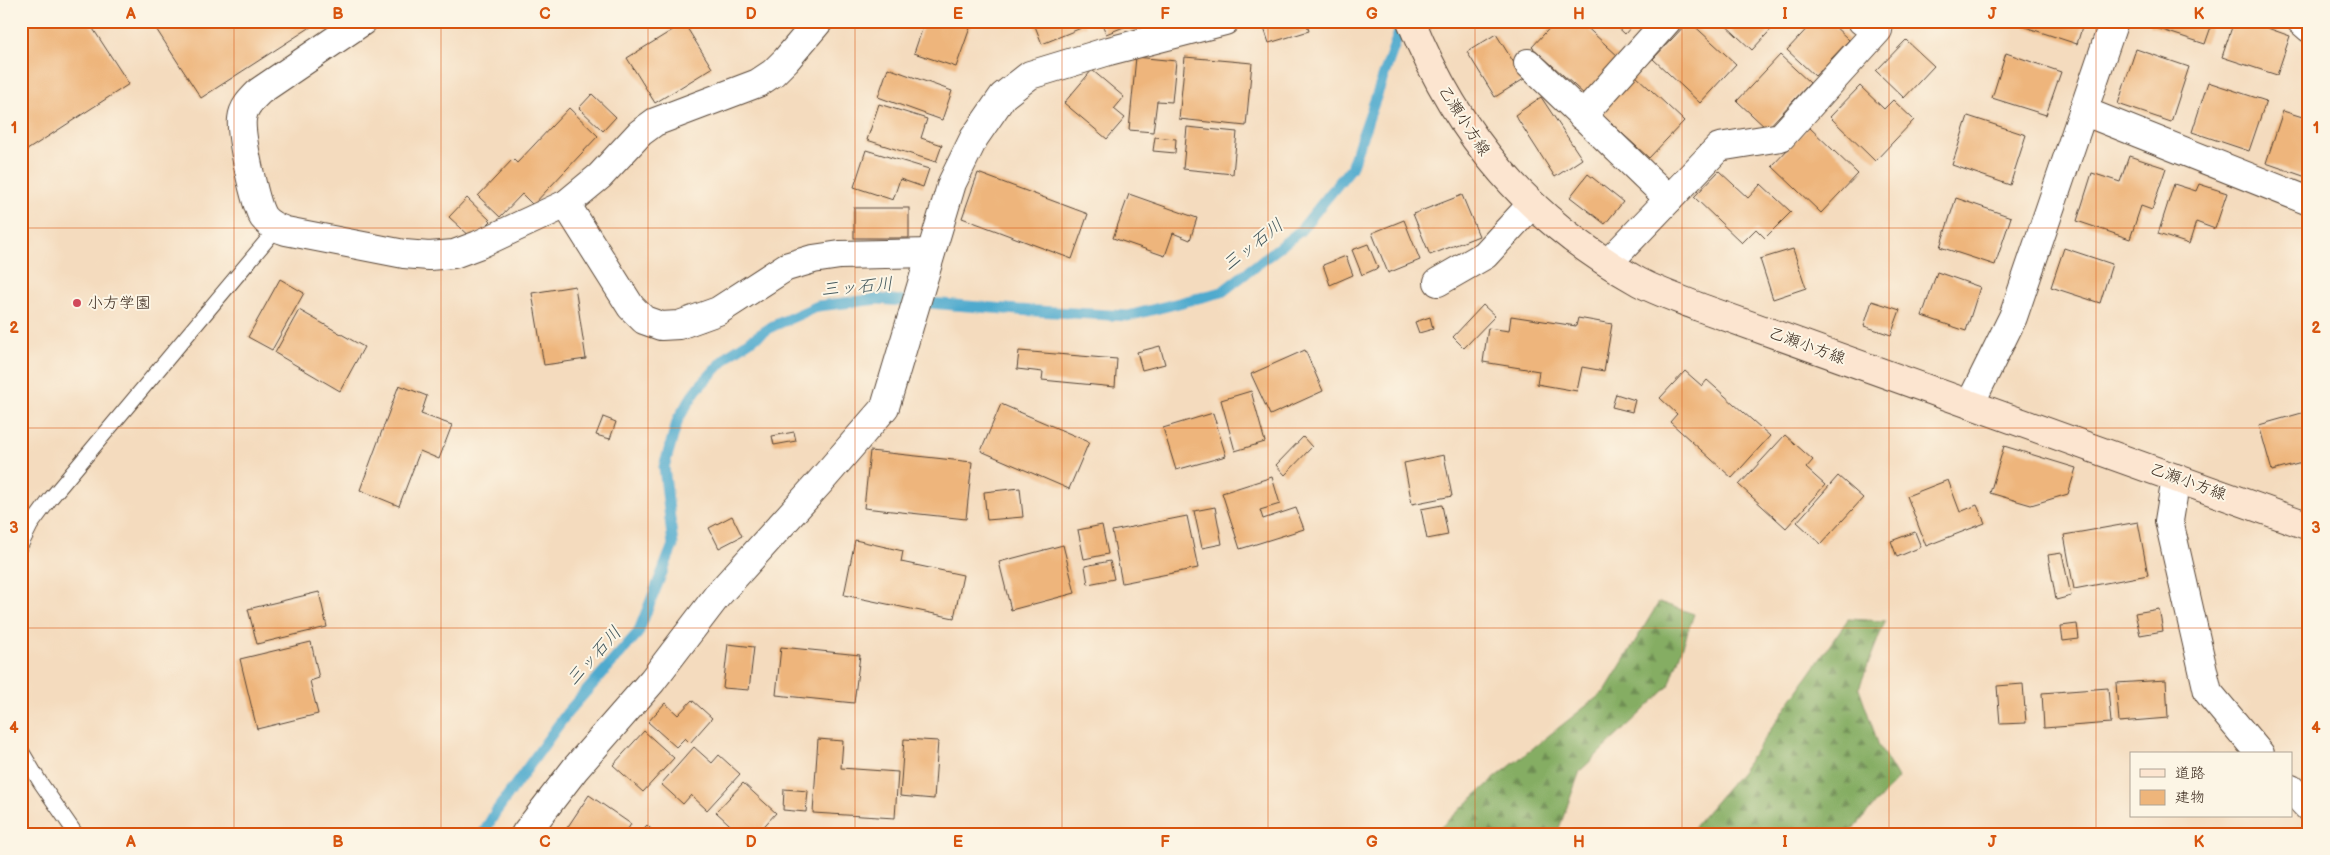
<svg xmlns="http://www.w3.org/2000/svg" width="2330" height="855" font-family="'Balsamiq Sans','Klee One',sans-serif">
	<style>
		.forest { fill: url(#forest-firs); stroke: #606c41 }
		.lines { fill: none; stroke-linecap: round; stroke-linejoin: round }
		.stream { stroke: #50aace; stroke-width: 11 }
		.building { fill: #eeb57b }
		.lane-casing { stroke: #574536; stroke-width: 16 }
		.street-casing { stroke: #574536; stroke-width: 30 }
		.secondary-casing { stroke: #574536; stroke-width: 30 }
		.lane { stroke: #fff; stroke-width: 14 }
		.street { stroke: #fff; stroke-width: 28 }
		.secondary { stroke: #fce5d0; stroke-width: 28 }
		.grid { fill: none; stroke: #d7540e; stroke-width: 1; stroke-opacity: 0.55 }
		.poi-dot { fill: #d1495b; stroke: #fcf5e5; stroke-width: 2 }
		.labels { text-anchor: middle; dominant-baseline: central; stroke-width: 4; stroke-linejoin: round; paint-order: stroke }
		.street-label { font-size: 16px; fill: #3b2a1e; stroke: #fcf5e5 }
		.poi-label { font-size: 16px; fill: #3b2a1e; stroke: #fcf5e5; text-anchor: start }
		.water-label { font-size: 18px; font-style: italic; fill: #42575c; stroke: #fcf5e5 }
		.neatline { fill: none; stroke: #d7540e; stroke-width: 2 }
		.grid-label { font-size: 16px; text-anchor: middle; font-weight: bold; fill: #d7540e }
	</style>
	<defs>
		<pattern id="forest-firs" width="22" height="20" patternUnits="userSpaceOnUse" patternTransform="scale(1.25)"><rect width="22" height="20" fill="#85ad64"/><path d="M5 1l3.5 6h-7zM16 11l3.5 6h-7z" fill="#6e8d52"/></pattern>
	</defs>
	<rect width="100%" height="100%" fill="#fcf5e5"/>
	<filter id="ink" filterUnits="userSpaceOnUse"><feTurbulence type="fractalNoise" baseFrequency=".02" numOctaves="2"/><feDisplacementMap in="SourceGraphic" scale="10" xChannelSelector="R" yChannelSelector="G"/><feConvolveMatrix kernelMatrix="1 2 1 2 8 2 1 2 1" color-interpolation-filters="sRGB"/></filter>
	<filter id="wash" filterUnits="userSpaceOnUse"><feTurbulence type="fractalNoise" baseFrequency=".0096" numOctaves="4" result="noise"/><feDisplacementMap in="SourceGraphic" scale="20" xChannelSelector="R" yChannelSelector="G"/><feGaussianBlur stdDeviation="1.12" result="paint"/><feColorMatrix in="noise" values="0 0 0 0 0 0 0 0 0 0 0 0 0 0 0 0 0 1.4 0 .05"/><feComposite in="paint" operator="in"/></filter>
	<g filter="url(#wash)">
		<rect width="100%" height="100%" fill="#f4dbbe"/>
		<!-- forest -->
		<g class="forest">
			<polygon points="1659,602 1694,614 1669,686 1580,771 1557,834 1433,834 1495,778 1605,691"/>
			<polygon points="1848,619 1885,621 1859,688 1879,746 1898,778 1849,834 1688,834 1741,772"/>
		</g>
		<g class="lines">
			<!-- stream -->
			<polyline class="stream" points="483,834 495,813 567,713 638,633 673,545 664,467 678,419 696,390 730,354 773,326 818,306 878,299 1018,310 1128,316 1222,292 1300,231 1351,168 1403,21"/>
		</g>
		<g id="blocks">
			<!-- building -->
			<g class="building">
				<polygon points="21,21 88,21 129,84 21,154"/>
				<polygon points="151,21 320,21 201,98"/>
				<polygon points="925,21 959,21 971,25 956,67 914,53"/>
				<polygon points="1033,21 1084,21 1086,26 1042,44"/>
				<polygon points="1101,21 1139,21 1106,34"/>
				<polygon points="1306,21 1309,31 1269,43 1262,22"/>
				<polygon points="1556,21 1580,21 1619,57 1585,95 1532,47"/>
				<polygon points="1611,21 1636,21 1625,34"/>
				<polygon points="1689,21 1736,64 1700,103 1653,59"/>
				<polygon points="1721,21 1779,21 1752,50"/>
				<polygon points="1814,21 1829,21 1849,40 1815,76 1787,50"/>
				<polygon points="2026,21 2084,21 2077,44 2025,27"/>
				<polygon points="2151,21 2213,21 2205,44 2150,26"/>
				<polygon points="2234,21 2248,21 2290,36 2277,75 2222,57"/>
				<polygon points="684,23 712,68 655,103 627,58"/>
				<polygon points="1496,34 1524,79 1495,97 1467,52"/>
				<polygon points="1906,40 1934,66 1904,98 1876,71"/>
				<polygon points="2136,49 2189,67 2171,122 2118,104"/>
				<polygon points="2006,53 2061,72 2046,115 1992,98"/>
				<polygon points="1780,55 1810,83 1767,129 1737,101"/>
				<polygon points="1136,57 1176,61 1172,102 1157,101 1153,132 1129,130"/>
				<polygon points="1185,57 1252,63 1246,126 1179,119"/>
				<polygon points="888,68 952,91 942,120 878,97"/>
				<polygon points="1092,70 1124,97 1114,109 1125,118 1107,139 1064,103"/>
				<polygon points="1635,75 1684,121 1649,158 1600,113"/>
				<polygon points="2208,82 2266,101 2249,151 2192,132"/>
				<polygon points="1860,86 1884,109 1893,100 1914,120 1875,161 1830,117"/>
				<polygon points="592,94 616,117 603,131 579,108"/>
				<polygon points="1541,97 1582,159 1555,177 1515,115"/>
				<polygon points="879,104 927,119 921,138 942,145 936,162 867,140"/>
				<polygon points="569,108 598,136 533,205 522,194 500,217 478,196 513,159 517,163"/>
				<polygon points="2283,111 2309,119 2309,178 2266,163"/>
				<polygon points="1968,116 2026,135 2010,185 1952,165"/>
				<polygon points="1187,127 1237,132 1233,174 1183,169"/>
				<polygon points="1809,127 1858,174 1821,213 1772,166"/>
				<polygon points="1155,137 1176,139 1175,153 1153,151"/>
				<polygon points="866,150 929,169 923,187 900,179 893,200 854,187"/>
				<polygon points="2129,156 2166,168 2152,210 2141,206 2130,239 2077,221 2092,173 2120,182"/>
				<polygon points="1719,171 1748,198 1761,184 1791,212 1765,238 1756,229 1742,243 1694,197"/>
				<polygon points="978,173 1088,214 1072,259 962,218"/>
				<polygon points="1588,174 1623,202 1605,224 1570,197"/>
				<polygon points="2174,184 2196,191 2199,184 2227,193 2215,229 2196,222 2189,244 2158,234"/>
				<polygon points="1129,194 1197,218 1190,240 1173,233 1165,256 1113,238"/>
				<polygon points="1462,195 1479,236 1430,255 1413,214"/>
				<polygon points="467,198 491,221 473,239 449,217"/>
				<polygon points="1956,198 2011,217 1995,265 1940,247"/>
				<rect x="854" y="208" width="55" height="30"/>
				<polygon points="1404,220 1420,260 1388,273 1372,233"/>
				<polygon points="1368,244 1378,268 1362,275 1352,250"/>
				<polygon points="2064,248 2112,264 2100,303 2051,287"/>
				<polygon points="1793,249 1806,288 1773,299 1760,259"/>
				<polygon points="1346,256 1353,275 1330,285 1323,265"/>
				<polygon points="1937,272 1980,287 1966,331 1922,316"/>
				<polygon points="280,279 304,293 272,350 248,337"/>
				<polygon points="575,286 586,359 544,365 532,293"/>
				<polygon points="1872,301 1900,310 1891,335 1864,326"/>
				<polygon points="1483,305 1495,316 1464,348 1453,337"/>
				<polygon points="299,310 364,347 340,391 275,353"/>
				<polygon points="1511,316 1576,326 1578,318 1612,324 1604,371 1582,367 1577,391 1537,384 1539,371 1483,362 1488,328 1509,331"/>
				<polygon points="1430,317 1433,329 1419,333 1415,322"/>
				<polygon points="1160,346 1165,364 1142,370 1137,352"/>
				<polygon points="1305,350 1323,391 1270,415 1251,374"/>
				<polygon points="1019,351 1117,359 1115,387 1042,380 1043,372 1017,369"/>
				<polygon points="1685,371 1702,386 1707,380 1770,436 1732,478 1670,422 1677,414 1660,398"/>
				<polygon points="399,385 427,396 421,414 452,425 439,459 420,451 399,506 360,490"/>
				<polygon points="1251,391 1265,442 1235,451 1221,400"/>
				<polygon points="1616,394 1635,400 1632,412 1612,407"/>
				<polygon points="1001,404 1089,442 1069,489 981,451"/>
				<polygon points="2309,411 2309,461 2272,471 2259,425"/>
				<polygon points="1213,413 1226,456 1176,470 1163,428"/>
				<polygon points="603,417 616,422 610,439 596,435"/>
				<polygon points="794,432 796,441 774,445 772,436"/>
				<polygon points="1785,435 1813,460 1806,468 1825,485 1786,528 1739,485"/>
				<polygon points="1303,437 1312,447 1285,475 1276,465"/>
				<polygon points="2004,446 2076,468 2068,494 2031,505 1990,493"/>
				<polygon points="870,451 972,462 966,519 864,508"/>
				<polygon points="1444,455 1452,496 1412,504 1404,463"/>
				<polygon points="1838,476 1863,498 1821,544 1797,522"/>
				<polygon points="1272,477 1280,504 1260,510 1263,519 1296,508 1304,529 1240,549 1222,493"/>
				<polygon points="1948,480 1960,512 1977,505 1985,523 1926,546 1907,496"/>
				<polygon points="1020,488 1023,517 987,520 984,492"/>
				<polygon points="1442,505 1448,535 1427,539 1421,509"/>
				<polygon points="1215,507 1222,544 1202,548 1194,511"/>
				<polygon points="732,516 742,536 719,548 709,528"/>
				<polygon points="1187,516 1198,568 1122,583 1112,531"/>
				<polygon points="2138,522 2148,575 2074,589 2064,535"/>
				<polygon points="1102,525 1108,554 1084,559 1078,530"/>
				<polygon points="1915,532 1921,547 1897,557 1891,541"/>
				<polygon points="855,540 903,551 901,562 963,575 954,618 844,595"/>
				<polygon points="1063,545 1075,593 1011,610 999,562"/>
				<polygon points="2062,553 2071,596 2056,600 2048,555"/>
				<polygon points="1110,561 1114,579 1088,584 1085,566"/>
				<polygon points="319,592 327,627 257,644 248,609"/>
				<polygon points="2159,609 2163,631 2140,635 2135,613"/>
				<polygon points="2077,624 2079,639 2063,641 2061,626"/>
				<polygon points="311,642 319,678 310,681 318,714 257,729 240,659"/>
				<polygon points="728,644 754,647 749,690 723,688"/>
				<polygon points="781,647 860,655 854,703 776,695"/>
				<polygon points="2166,680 2168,718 2119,722 2116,683"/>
				<polygon points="2023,684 2026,723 2000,724 1997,686"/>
				<polygon points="2108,688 2111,723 2044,728 2042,693"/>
				<polygon points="692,700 712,718 690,743 685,738 676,747 648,722 665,703 678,715"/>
				<polygon points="644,731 674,758 643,792 613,765"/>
				<polygon points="818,739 843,741 841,768 898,772 895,818 813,813"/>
				<polygon points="904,739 938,741 934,799 900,796"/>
				<polygon points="694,747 712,763 719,755 740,774 707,810 691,795 683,804 661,784"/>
				<polygon points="743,783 776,813 757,834 740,834 716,812"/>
				<polygon points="784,789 808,791 806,812 783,810"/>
				<polygon points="589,795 631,824 625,834 563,834"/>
				<polygon points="647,825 656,834 639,834"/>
			</g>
		</g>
	</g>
	<g filter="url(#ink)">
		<use href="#blocks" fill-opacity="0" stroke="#574536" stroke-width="1"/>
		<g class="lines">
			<!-- lane casing -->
			<g class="lane-casing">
				<g id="lane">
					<polyline points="21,545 31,525 51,498 277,228"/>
					<polyline points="21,750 40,782 76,834"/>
				</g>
			</g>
			<!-- street casing -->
			<g class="street-casing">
				<g id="street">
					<path d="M 363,21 L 260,91 C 252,99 243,107 242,119 C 240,135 255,204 263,217 C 269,225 277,228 286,231 L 404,254 L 429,256 L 454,254 L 478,245 L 566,204 L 600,176 L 640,133 L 655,122 L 758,83 L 773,73 L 786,60 L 819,21"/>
					<polyline points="2301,21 2309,28"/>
					<polyline points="1528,63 1669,199"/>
					<polyline points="2083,111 2309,201"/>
					<polyline points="1582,116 1667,21"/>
					<polyline points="566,204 631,307 644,320 661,326 679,325 718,311 786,267 813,259 840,255 930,253"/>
					<polyline points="1608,263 1719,147 1781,137 1878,30 1862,21"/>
					<polyline points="1438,282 1485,255 1532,204"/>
					<polyline points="1970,404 2013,317 2114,21"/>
					<polyline points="2176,478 2169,521 2208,692 2260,754"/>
					<polyline points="2291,789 2309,808"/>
					<polyline points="525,834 575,769 652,681 717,596 820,482 885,407 952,183 974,138 1003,96 1030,75 1109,51 1225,21"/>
				</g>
			</g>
			<!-- secondary casing -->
			<g class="secondary-casing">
				<path id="secondary" d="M 1411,21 C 1458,137 1530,221 1639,282 C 1658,292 1679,299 1699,307 L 2309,526"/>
			</g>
			<!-- lane -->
			<use href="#lane" class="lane"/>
			<!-- street -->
			<use href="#street" class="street"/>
			<!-- secondary -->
			<use href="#secondary" class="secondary"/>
		</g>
	</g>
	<!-- grid -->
	<path class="grid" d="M 234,21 L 234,834M 441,21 L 441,834M 648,21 L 648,834M 855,21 L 855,834M 1062,21 L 1062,834M 1268,21 L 1268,834M 1475,21 L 1475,834M 1682,21 L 1682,834M 1889,21 L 1889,834M 2096,21 L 2096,834M 21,228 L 2309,228M 21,428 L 2309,428M 21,628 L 2309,628"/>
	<!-- markers -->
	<circle class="poi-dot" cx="77" cy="303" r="5"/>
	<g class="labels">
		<!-- street labels -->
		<g class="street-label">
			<text transform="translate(1464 121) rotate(57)">乙瀬小方線</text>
			<text transform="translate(1807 346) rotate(20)">乙瀬小方線</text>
			<text transform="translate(2188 482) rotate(20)">乙瀬小方線</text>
		</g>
		<!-- poi labels -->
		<g class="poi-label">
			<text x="87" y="303">小方学園</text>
		</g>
		<!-- water labels -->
		<g class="water-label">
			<text transform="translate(1253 245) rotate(-38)">三ッ石川</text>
			<text transform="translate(857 287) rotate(-5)">三ッ石川</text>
			<text transform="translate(594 656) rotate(-48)">三ッ石川</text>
		</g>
	</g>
	<!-- margin -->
	<rect width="2330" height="855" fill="none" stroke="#fcf5e5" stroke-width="55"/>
	<!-- legend -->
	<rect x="2130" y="752" width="162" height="65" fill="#fcf5e5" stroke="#afa495"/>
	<rect x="2140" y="769" width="25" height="8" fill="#fce5d0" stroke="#afa495"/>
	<text x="2175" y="778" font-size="15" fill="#3b2a1e">道路</text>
	<rect x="2140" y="790" width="25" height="15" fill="#eeb57b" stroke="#afa495"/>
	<text x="2175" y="802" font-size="15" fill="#3b2a1e">建物</text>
	<rect x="28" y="28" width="2274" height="800" class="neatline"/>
	<g class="grid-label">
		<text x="131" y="19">A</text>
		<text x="338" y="19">B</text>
		<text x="545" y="19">C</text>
		<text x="751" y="19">D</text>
		<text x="958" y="19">E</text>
		<text x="1165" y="19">F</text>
		<text x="1372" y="19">G</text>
		<text x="1579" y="19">H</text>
		<text x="1785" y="19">I</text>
		<text x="1992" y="19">J</text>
		<text x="2199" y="19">K</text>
		<text x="14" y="133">1</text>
		<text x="2316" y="133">1</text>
		<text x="14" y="333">2</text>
		<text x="2316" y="333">2</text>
		<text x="14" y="533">3</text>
		<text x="2316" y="533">3</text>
		<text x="14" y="733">4</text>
		<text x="2316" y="733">4</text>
		<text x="131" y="847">A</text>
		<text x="338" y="847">B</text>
		<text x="545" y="847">C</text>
		<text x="751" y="847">D</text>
		<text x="958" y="847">E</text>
		<text x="1165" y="847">F</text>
		<text x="1372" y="847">G</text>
		<text x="1579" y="847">H</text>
		<text x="1785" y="847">I</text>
		<text x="1992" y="847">J</text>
		<text x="2199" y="847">K</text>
	</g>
</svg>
